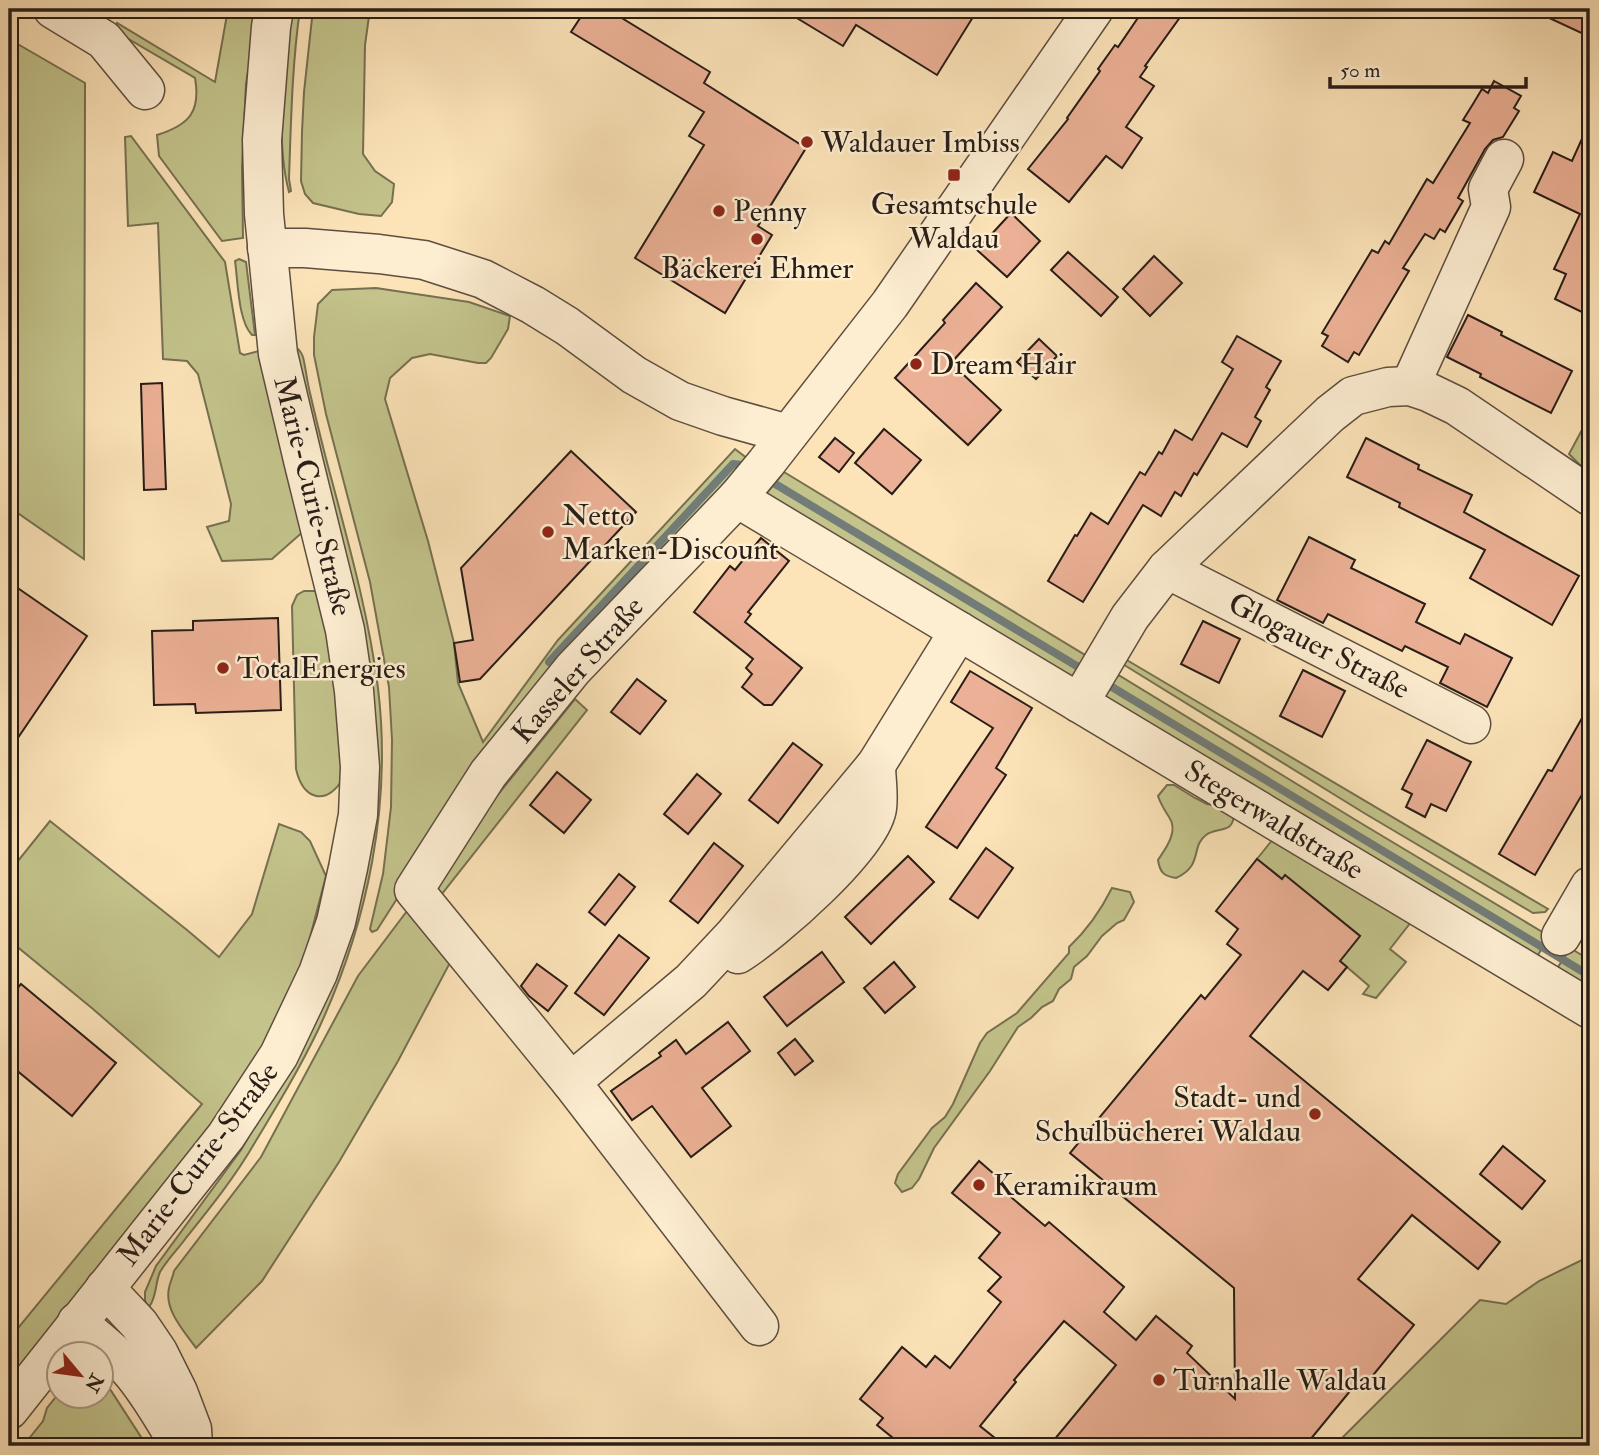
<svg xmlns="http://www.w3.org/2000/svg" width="1599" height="1455" font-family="'IM FELL Double Pica',serif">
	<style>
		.green { fill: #c3c38b; stroke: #767051; stroke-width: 2 }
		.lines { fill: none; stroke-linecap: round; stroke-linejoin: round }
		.stream { stroke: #727c78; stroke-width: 8 }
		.building { fill: #ebb095; stroke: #281d17; stroke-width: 2 }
		.minor-casing { stroke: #5d4e3f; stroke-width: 41 }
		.minor { stroke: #fdedd1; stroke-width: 38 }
		.poi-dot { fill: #8f2418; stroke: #fdedd1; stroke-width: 2.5 }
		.labels { text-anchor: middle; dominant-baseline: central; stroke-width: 5; stroke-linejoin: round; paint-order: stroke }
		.poi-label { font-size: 30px; fill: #281d17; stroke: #fdedd1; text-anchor: start }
		.street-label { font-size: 30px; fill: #281d17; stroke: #fdedd1 }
	</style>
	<rect width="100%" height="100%" fill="#fce3b8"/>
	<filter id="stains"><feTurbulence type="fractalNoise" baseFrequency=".00286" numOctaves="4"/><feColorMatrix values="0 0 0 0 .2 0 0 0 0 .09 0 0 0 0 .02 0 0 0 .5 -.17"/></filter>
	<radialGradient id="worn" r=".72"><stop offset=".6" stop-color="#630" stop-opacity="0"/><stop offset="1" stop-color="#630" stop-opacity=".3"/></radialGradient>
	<!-- green -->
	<g class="green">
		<path d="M 228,9 L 258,9 L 246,84 L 242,167 L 243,238 L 222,241 L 159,156 L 157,135 C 189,125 201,112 195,78 L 113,30 L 117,23 L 215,82 Z"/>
		<path d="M 292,9 L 300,9 C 292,65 291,122 289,179 L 291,191 L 289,192 C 274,136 286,66 292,9 Z"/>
		<polygon points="313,9 370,9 365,45 363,154 375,171 394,184 392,202 381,216 359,214 313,203 305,194 301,181 302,132 304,92"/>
		<polygon points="9,39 85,83 84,559 9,507"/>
		<polygon points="131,136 225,262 240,353 244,355 259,351 305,530 272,559 222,561 207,527 229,521 231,504 198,374 187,361 163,359 158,223 128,226 125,137"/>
		<path d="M 239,259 L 246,262 L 255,335 L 252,335 C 238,321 238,281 235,261 Z"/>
		<polygon points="376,288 469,302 510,316 508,329 491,358 486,363 478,363 430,354 412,358 390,378 385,399 428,541 451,631 454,643 458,683 483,742 558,640 735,449 748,459 483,764 377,930 372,932 370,929 383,874 391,807 392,740 389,687 370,582 326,414 314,355 314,337 318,304 332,290"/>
		<path d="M 293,345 C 298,348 301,351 303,357 C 306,369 307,382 310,393 C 317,423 324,452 332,481 C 350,549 369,617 378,688 C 392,804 368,922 319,1028 C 300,1068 277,1106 254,1144 C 235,1177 210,1208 186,1238 C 178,1249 167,1260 160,1272 C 155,1283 157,1297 149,1307 L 145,1301 L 145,1292 L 156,1266 L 241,1150 L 278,1087 L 362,872 Z"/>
		<polygon points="1590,415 1590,473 1581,466 1569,454"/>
		<polygon points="784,472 1085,655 1074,678 765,495"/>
		<path d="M 304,591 L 315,591 L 321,595 L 330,630 L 343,779 C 325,807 303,799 296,769 L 292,606 L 297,595 Z"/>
		<polygon points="1120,656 1548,909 1545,912 1533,913 1364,813 1121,663"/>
		<polygon points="1116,675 1120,676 1359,822 1549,936 1535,960 1103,695"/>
		<polygon points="575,699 587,710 441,895 433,878 434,874"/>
		<path d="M 1167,785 L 1174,785 L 1195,798 L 1207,804 L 1221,806 L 1234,814 C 1233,835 1218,826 1206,835 C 1190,847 1204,865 1176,878 C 1164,876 1160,873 1158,860 C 1166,848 1179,831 1169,817 C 1164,809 1161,805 1158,796 Z"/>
		<polygon points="50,821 187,930 219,957 252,914 279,824 301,832 310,841 326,876 301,972 271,1037 189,1156 9,1387 9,1339 202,1104 93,1009 9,940 9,872"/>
		<polygon points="1273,839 1411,922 1390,949 1406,962 1376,998 1363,994 1369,986 1340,961 1360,936 1285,876 1282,879 1257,859"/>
		<path d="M 1112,888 L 1130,892 L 1134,902 L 1124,920 L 1117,923 L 1102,936 L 1087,956 L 1074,967 L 1071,979 L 1059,989 L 1053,1001 L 1042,1007 L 1031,1018 L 1018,1027 L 990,1071 L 934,1148 L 919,1179 L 912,1188 L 902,1192 L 895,1183 L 898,1174 L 932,1128 L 945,1117 L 953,1104 L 980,1043 L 987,1033 L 1017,1013 L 1069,953 L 1069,947 C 1087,930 1101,910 1112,888 Z"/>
		<path d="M 407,911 L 453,957 L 398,1061 L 339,1162 L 262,1281 L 196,1348 C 184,1331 164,1310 169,1288 C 170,1282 173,1277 174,1271 L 261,1157 L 358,976 Z"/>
		<polygon points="1570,948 1590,960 1590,994 1555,972"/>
		<polygon points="1590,1256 1590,1446 1334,1446 1480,1300 1506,1304 1539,1281"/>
		<polygon points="102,1379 106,1383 143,1440 151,1446 23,1446 43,1421 47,1408 59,1393 60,1396 102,1396"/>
	</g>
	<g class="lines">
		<!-- stream -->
		<g class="stream">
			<polyline points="767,479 1085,671"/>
			<polyline points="549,662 733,464 742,465 749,469"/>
			<polyline points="1102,681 1590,976"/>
		</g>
	</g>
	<!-- building -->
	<g class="building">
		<polygon points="586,9 607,9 710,72 704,83 806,148 758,226 772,235 725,313 635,258 704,145 689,136 704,112 571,32"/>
		<polygon points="782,9 978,9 937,75 856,25 843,46"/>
		<polygon points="1144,9 1186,9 1145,66 1147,67 1140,77 1154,86 1126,127 1142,138 1122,168 1106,156 1069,202 1028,169 1068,119 1067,118 1100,71 1098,69 1115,45 1118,47"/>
		<polygon points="1530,9 1590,9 1590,37"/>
		<polygon points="1494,81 1521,96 1514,108 1519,111 1503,137 1493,140 1485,149 1458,198 1463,201 1445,232 1440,229 1434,239 1425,234 1403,268 1409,271 1359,355 1354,352 1348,362 1322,346 1328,336 1322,333 1372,250 1378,253 1385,241 1389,244 1427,179 1433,183 1470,123 1463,120 1473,104 1482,89 1488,93"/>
		<polygon points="1590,121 1590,316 1555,299 1566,274 1554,269 1580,214 1534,192 1553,152 1572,161"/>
		<polygon points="1011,213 1040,241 1007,277 977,250"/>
		<polygon points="1068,252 1118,297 1101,316 1051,270"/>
		<polygon points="1154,256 1182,283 1150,316 1123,289"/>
		<polygon points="976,283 1002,307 951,363 1001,410 968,445 895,378 945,323 943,320"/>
		<polygon points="1468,315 1502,332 1501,335 1572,371 1551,413 1480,377 1481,374 1447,357"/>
		<polygon points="1237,336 1281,361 1266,387 1270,390 1255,417 1261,421 1247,447 1222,433 1197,475 1194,473 1181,496 1175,492 1161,516 1143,505 1083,602 1048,581 1075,535 1077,536 1091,513 1108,524 1140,472 1145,475 1159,452 1162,454 1175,430 1192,440 1233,369 1222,362"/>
		<polygon points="1039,339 1057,356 1036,379 1017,362"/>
		<polygon points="162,383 166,489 144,490 141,384"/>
		<polygon points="884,429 921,460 892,494 855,463"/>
		<polygon points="835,438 854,453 839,472 819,457"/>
		<polygon points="1366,438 1419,465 1418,469 1472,495 1464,512 1579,576 1552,625 1470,578 1485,550 1399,507 1400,503 1347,477"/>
		<polygon points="571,451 636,512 480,679 460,682 454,643 473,640 461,568"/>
		<polygon points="1309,537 1355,560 1351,568 1425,604 1416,622 1460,644 1465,634 1512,658 1487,707 1440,683 1448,667 1405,646 1402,651 1328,614 1323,623 1277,600"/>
		<polygon points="761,538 789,561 748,612 751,614 745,622 802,668 772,705 764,705 742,687 752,674 746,668 753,659 694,612 730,566 735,570"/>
		<polygon points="9,582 87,636 9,751"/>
		<polygon points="278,618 281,710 196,713 195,704 154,705 152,631 193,630 193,621"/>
		<polygon points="1203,621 1240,639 1219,683 1181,664"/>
		<polygon points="1303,670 1345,691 1322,737 1280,716"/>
		<polygon points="970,671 1032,708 996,768 1006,775 957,848 926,827 993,728 951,702"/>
		<polygon points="637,679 666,701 640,734 611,712"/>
		<polygon points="1590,704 1590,781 1535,875 1499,854 1548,770 1552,771"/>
		<polygon points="1427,740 1471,762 1446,811 1431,804 1425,817 1406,807 1412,794 1402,789"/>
		<polygon points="793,743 822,765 778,823 749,800"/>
		<polygon points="557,772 591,800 564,833 530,805"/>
		<polygon points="697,774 721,794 688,834 664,814"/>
		<polygon points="714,843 743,866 698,923 670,901"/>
		<polygon points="986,848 1013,868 978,918 950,899"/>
		<polygon points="908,856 934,882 871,944 845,917"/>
		<polygon points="1257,859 1282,879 1285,875 1360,936 1340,961 1347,967 1328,990 1303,971 1250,1036 1500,1242 1478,1269 1412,1215 1358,1279 1414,1325 1361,1390 1355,1385 1305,1446 1049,1446 1116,1365 1064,1321 1014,1380 1016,1382 980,1426 1005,1446 903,1446 877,1425 883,1418 860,1399 902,1347 926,1367 935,1356 950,1368 1001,1302 988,1291 1001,1277 979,1258 1000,1233 952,1193 979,1161 1002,1181 998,1186 1045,1226 1049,1222 1124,1287 1104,1312 1136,1340 1156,1316 1192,1346 1187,1353 1235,1399 1234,1288 1070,1153 1201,995 1205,999 1241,955 1227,944 1238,929 1216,911"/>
		<polygon points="619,874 635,887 605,925 589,912"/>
		<polygon points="619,935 649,958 604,1015 575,993"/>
		<polygon points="822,952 844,982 787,1026 764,997"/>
		<polygon points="894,962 915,987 885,1013 864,988"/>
		<polygon points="537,964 567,986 548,1011 529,996 521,986"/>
		<polygon points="21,984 116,1063 72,1116 9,1064 9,999"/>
		<polygon points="728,1022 750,1051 702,1088 731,1126 691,1157 652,1106 632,1120 611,1091 661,1056 659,1053 676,1040 686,1054"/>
		<polygon points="795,1039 813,1061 795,1075 778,1053"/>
		<polygon points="1503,1146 1545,1181 1522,1209 1480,1174"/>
	</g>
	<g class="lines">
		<!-- minor casing -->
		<g class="minor-casing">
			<g id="minor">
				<polyline points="53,9 104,40 145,90"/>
				<polyline points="267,248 305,248 379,254 424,260 483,279 533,305 567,326 634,375 680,401 723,416 788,434"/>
				<polyline points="1410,386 1491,207 1488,189 1504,159"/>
				<polyline points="737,498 1590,1009"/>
				<polyline points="1167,569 1471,724"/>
				<polyline points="1079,703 1130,617 1167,569 1330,414 1353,396 1388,387 1410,386 1428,392 1457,406 1590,496"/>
				<polyline points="1561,936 1590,886"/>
				<path d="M 738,954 C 772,933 872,846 877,808 C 879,794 876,778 876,765"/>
				<polyline points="571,1082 691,981 735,934 876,765 959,631"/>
				<polyline points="105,1288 139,1324 158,1352 178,1392 192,1429 193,1446"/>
				<path d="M 77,1322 C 96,1338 117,1354 133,1374 C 151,1396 164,1419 178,1443"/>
				<polyline points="759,1326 571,1082 414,890 488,774 573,669 737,498 766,463 890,304 1094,9"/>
				<polyline points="9,1410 226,1136 279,1055 318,973 336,922 348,868 358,815 360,767 354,691 345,630 304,464 278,354 264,214 262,140 271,27 274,9"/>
			</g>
		</g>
		<!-- minor -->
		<use href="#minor" class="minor"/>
	</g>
	<!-- markers -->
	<g class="poi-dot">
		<circle cx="807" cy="142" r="7"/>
		<rect x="947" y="168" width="14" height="14" rx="3.5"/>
		<circle cx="719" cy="211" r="7"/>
		<circle cx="757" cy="239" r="7"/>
		<circle cx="916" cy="364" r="7"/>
		<circle cx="548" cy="532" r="7"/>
		<circle cx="223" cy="668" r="7"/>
		<circle cx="1315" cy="1114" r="7"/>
		<circle cx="979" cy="1185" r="7"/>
		<circle cx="1159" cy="1380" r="7"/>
	</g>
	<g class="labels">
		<!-- poi labels -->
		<g class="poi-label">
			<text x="821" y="142">Waldauer Imbiss</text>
			<text x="954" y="204" text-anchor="middle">Gesamtschule<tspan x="954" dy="34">Waldau</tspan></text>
			<text x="733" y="211">Penny</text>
			<text x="757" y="268" text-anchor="middle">Bäckerei Ehmer</text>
			<text x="930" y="364">Dream Hair</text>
			<text x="562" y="515">Netto<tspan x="562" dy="34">Marken-Discount</tspan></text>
			<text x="237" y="668">TotalEnergies</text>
			<text x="1301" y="1097" text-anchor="end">Stadt- und<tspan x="1301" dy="34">Schulbücherei Waldau</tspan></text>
			<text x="993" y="1185">Keramikraum</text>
			<text x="1173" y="1380">Turnhalle Waldau</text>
		</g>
		<!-- street labels -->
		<g class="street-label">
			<text transform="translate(313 496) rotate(76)">Marie-Curie-Straße</text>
			<text transform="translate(1319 646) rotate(27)">Glogauer Straße</text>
			<text transform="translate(578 670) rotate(-49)">Kasseler Straße</text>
			<text transform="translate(1274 820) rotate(31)">Stegerwaldstraße</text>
			<text transform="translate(198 1164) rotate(-53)">Marie-Curie-Straße</text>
		</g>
	</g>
	<!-- margin -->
	<rect width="1599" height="1455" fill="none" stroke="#fce3b8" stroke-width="35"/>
	<rect x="10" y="10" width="1578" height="1434" fill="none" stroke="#281d17" stroke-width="3.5"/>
	<rect x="18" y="18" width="1564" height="1420" fill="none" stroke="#281d17" stroke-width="2"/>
	<!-- north arrow -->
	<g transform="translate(80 1375) rotate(119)"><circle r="33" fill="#fdedd1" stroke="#a89a87" stroke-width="2"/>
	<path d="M0-5L12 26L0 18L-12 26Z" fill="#8f2418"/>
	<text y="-10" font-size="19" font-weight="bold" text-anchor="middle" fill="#281d17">N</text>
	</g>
	<!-- scale -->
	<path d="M1330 77v10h196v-10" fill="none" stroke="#281d17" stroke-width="3.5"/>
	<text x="1340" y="77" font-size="21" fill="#281d17" stroke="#fdedd1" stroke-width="5" paint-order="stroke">50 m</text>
	<rect width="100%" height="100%" filter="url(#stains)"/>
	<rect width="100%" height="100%" fill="url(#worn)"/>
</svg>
